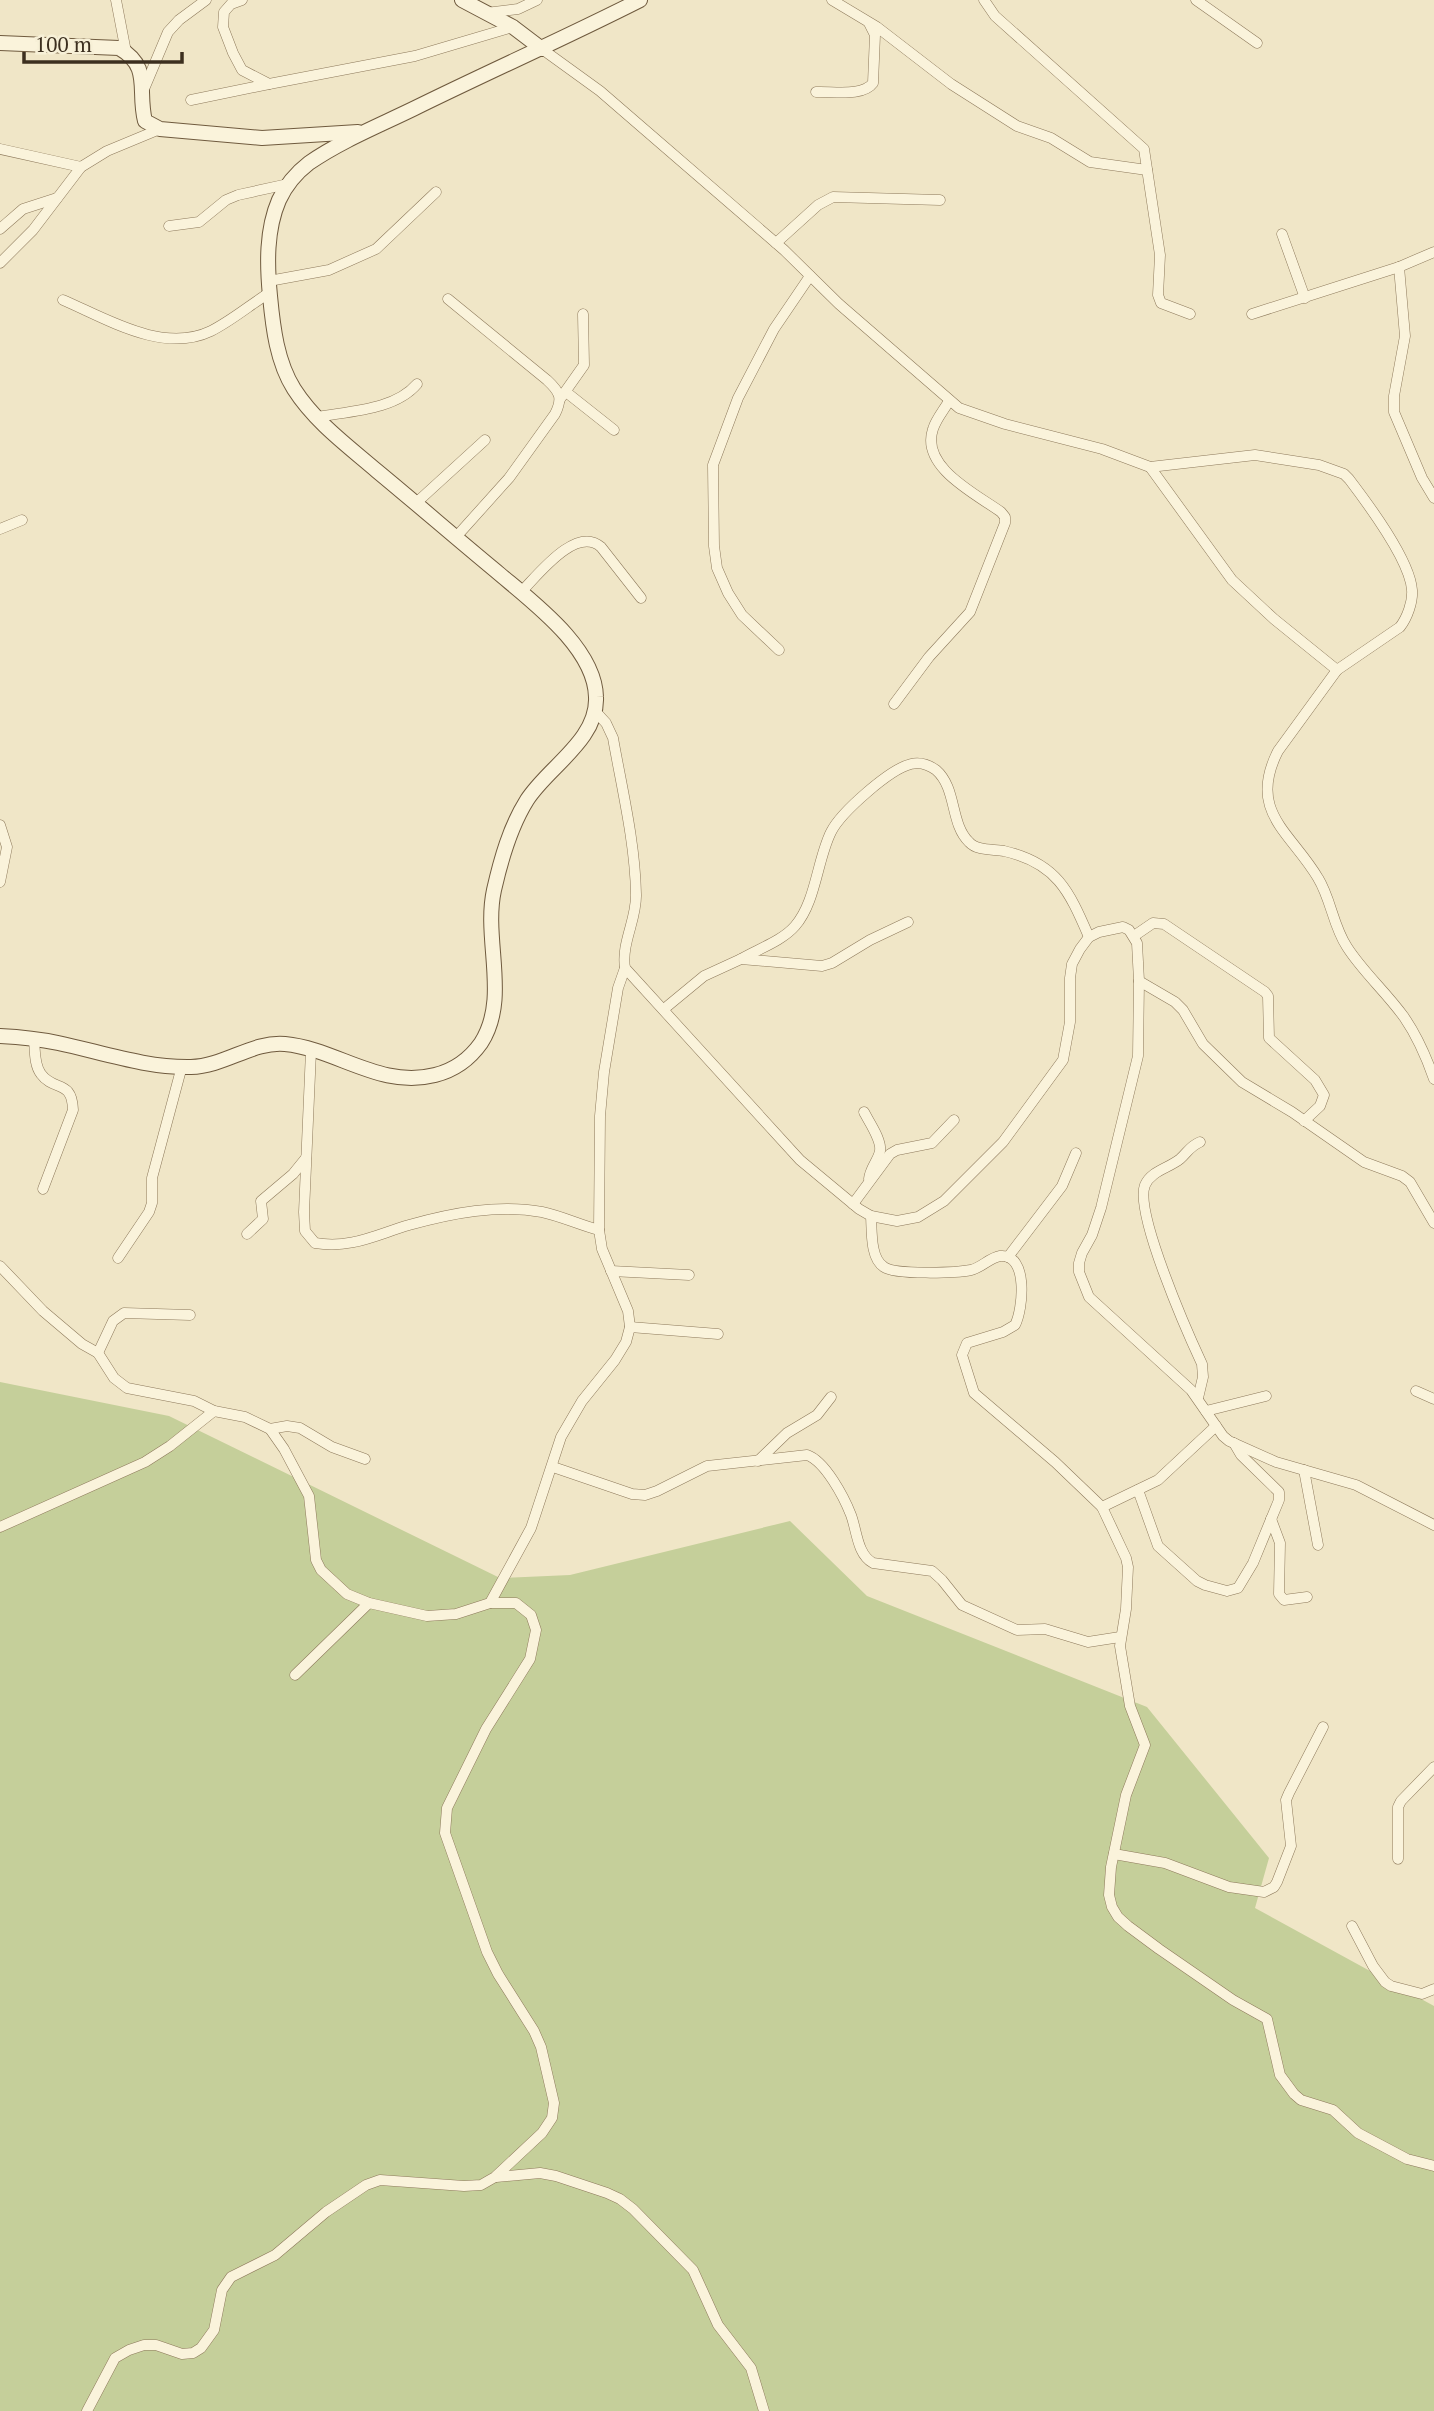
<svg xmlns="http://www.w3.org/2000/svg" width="1434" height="2411" font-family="'PT Serif',serif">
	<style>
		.green { fill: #c5cf9a }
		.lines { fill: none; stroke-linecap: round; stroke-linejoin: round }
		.street-casing { stroke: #8d795b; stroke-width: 11 }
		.secondary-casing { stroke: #6f5a3e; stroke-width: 16 }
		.street { stroke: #faf3db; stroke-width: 10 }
		.secondary { stroke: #faf3db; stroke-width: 14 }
	</style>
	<rect width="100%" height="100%" fill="#f0e6c7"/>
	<!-- green -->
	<polygon class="green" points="0,1382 169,1416 500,1578 570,1575 790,1521 867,1596 1147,1707 1269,1858 1255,1908 1434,2006 1434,2411 0,2411"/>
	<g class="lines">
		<!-- street casing -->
		<g class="street-casing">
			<g id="street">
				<polyline points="116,0 126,52"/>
				<polyline points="242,0 231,4 224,12 223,27 233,53 242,70 269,84 415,56 513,27"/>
				<polyline points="832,0 877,27 951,84 1017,126 1051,138 1090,162 1147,170"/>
				<polyline points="984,0 995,16 1144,149 1160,255 1158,295 1161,303 1190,314"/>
				<polyline points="1196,0 1257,43"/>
				<polyline points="486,13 518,9 537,0"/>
				<path d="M 542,49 L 600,91 L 637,123 L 784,250 L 839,304 L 959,408 L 1005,424 L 1102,449 L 1150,467 L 1255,455 L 1319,465 L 1344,474 L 1349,479 C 1368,504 1410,560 1412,590 C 1413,602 1407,618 1400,627 L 1337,670 L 1278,751 C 1247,812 1291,832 1318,878 C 1331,899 1333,926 1347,947 C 1363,972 1386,992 1404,1017 C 1417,1036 1426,1056 1434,1079"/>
				<polyline points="144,89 168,32 179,20 206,0"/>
				<path d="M 816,92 C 832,91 863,97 873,83 L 875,35 L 869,23"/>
				<polyline points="191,100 269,84"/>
				<polyline points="0,149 81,167"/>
				<polyline points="169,226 199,222 226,200 238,195 288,184"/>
				<polyline points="0,229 23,209 57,198"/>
				<polyline points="1282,234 1305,298"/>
				<polyline points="776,243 818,205 833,197 940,200"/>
				<polyline points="0,263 33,230 81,167 107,151 160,129"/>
				<polyline points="1399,267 1405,336 1394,396 1394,412 1422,478 1434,498"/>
				<polyline points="269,281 329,270 376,249 436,192"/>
				<path d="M 448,299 L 547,380 C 560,392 563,398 555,414 L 509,478 L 456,537"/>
				<path d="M 63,300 C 107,319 163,354 211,331 C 231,321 250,305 269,293"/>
				<polyline points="1252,314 1399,267 1434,252"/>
				<polyline points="566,392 614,430"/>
				<polyline points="560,399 584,365 583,314"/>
				<path d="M 317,417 C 350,411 395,410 417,384"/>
				<polyline points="1150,467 1232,580 1274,619 1337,670"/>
				<polyline points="416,503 485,440"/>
				<polyline points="0,529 22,520"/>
				<path d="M 521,592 C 538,575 576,525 601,547 L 641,598"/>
				<polyline points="779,650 742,615 728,593 717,568 714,546 713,465 738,398 774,329 810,276"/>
				<path d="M 894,704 L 929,657 L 970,612 L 1005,523 L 1005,517 L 1001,512 C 976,494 920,467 933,429 C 936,419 944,410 949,401"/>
				<path d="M 595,711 L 606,723 L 613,738 C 622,789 635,842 636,894 C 637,919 621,943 625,968 L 800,1160 L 859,1209 L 871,1216 L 897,1221 L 918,1217 L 944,1201 L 1003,1142 L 1063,1060 L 1070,1022 L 1070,978 L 1072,964 L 1080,949 L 1089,937 L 1099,932 L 1123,927 L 1129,930 L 1137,943 L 1139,981 L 1138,1056 L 1101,1208 L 1092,1235 L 1082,1253 L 1079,1263 L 1079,1272 L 1089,1297 L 1191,1390 L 1223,1436 L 1229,1441 L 1276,1462 L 1356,1485 L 1434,1525"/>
				<polyline points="0,825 7,847 0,882"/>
				<polyline points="1134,936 1153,923 1164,924 1265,992 1268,996 1269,1038 1315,1080 1324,1095 1320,1106 1304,1121"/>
				<path d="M 741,959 C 758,949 782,941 795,926 C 816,902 817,860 831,832 C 841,812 890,769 911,764 C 920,762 929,765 936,770 C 957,788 950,824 969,842 C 977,851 993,849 1004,851 C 1057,863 1069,891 1089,937"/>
				<polyline points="1139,981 1175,1002 1183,1010 1203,1044 1242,1082 1292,1112 1364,1162 1402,1176 1410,1182 1434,1223"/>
				<polyline points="664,1009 704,976 741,959 822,966 832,963 870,940 908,922"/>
				<path d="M 34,1039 C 35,1050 34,1065 41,1074 C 54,1092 72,1079 73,1110 L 43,1189"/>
				<path d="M 311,1051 L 304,1212 L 305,1231 L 315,1243 C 351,1249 375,1235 409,1225 C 452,1213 498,1204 542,1212 C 561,1216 580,1225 599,1230"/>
				<path d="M 864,1112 C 869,1122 882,1140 880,1151 C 878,1161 870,1168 869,1179"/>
				<polyline points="853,1204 890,1154 897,1150 932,1143 954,1120"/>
				<path d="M 871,1216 C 872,1231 870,1258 884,1267 C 895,1275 956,1273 971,1270 C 981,1268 989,1258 1000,1256 C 1029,1253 1023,1310 1015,1325 L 1003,1332 L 967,1343 L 962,1355 L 974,1393 L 1055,1462 L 1102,1507 L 1126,1558 L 1128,1567 L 1126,1609 L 1120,1646 L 1130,1706 L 1145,1745 L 1126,1795 L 1111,1867 L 1109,1895 L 1112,1907 L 1118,1917 L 1128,1926 L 1159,1949 L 1233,2000 L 1267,2019 L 1280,2075 L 1294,2094 L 1301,2100 L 1333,2110 L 1358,2133 L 1407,2159 L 1434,2166"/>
				<polyline points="247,1234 263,1219 261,1201 293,1174 306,1158"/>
				<polyline points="1008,1257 1062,1186 1076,1153"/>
				<polyline points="118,1258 149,1212 152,1203 152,1178 182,1066"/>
				<polyline points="0,1266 43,1311 82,1344 98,1353 114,1378 127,1388 194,1401 214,1411 245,1417 270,1429 284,1449 309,1496 316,1560 321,1570 347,1594 369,1603 427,1616 456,1614 490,1603 531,1528 561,1437 582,1401 615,1360 626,1342 630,1327 628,1311 602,1249 599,1230 600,1116 604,1072 618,988 625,968"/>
				<polyline points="611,1271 689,1275"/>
				<polyline points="630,1327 718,1334"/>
				<polyline points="98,1353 113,1321 124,1313 190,1315"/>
				<polyline points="1416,1391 1434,1399"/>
				<path d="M 1198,1398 L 1203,1377 L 1202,1364 C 1188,1334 1134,1212 1145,1185 C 1151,1171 1169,1168 1180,1159 C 1187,1153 1190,1146 1200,1142"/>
				<polyline points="1206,1411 1266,1396"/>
				<polyline points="270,1429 287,1426 300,1428 332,1447 365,1459"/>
				<polyline points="758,1461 787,1433 817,1415 831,1397"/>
				<path d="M 553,1467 L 632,1494 L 645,1495 L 657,1491 L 707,1466 L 807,1455 C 825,1461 844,1497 851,1515 C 857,1531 857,1554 873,1563 L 932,1571 L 942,1580 L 962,1605 L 1017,1630 L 1045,1629 L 1088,1642 L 1120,1637"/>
				<polyline points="1304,1470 1318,1545"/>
				<polyline points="1138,1490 1158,1546 1197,1581 1205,1585 1227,1591 1238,1588 1253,1563 1279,1500 1279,1492 1241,1455 1234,1443"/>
				<polyline points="1102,1507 1158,1480 1216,1426"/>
				<polyline points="1271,1519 1280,1543 1279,1594 1284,1600 1307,1597"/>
				<polyline points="0,1527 145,1462 170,1446 214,1411"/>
				<polyline points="295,1675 369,1603"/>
				<polyline points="1114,1854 1165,1863 1229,1887 1264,1892 1274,1887 1277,1882 1291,1846 1286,1800 1289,1793 1323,1727"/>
				<polyline points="1398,1859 1398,1807 1401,1801 1434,1767"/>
				<polyline points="1352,1926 1373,1966 1385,1982 1391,1986 1422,1994 1434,1989"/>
				<polyline points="496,2177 540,2173 556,2176 607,2193 620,2199 633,2209 693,2270 718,2325 751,2368 764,2411"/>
				<polyline points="87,2411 115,2358 129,2350 144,2345 156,2345 182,2354 193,2353 201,2348 214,2330 222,2290 231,2277 275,2255 326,2212 366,2185 380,2180 464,2186 481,2185 495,2177 542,2133 552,2118 554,2103 541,2047 534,2031 498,1974 487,1952 445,1833 447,1808 486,1729 530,1659 536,1630 531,1615 516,1603 490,1603"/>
			</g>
		</g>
		<!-- secondary casing -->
		<g class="secondary-casing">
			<g id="secondary">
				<polyline points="462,0 513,27 542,49"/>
				<path d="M 0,43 L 119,48 C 152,67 137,90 145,121 L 160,129 L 262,138 L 358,132"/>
				<path d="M 0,1036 C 19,1037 39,1039 58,1043 C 101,1052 146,1068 191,1067 C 225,1066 253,1041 285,1044 C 337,1049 380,1089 435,1075 C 455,1070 469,1060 481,1043 C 510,998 483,940 494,890 C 501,859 510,827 527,800 C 548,767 598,740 596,697 C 595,647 531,601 496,571 C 456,538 417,504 377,471 C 348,446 315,422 294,389 C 277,362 273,328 270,296 C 267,265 266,230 279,200 C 286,185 296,173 309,163 C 341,141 378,126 413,109 C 488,72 565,38 640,0"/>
			</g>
		</g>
		<!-- street -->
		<use href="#street" class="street"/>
		<!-- secondary -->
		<use href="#secondary" class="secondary"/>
	</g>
	<!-- scale -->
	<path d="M24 52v10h158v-10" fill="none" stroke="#3c2f1f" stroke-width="3.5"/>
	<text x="35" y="52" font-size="21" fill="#3c2f1f" stroke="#f7f0d7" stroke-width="5" paint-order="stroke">100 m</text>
</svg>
